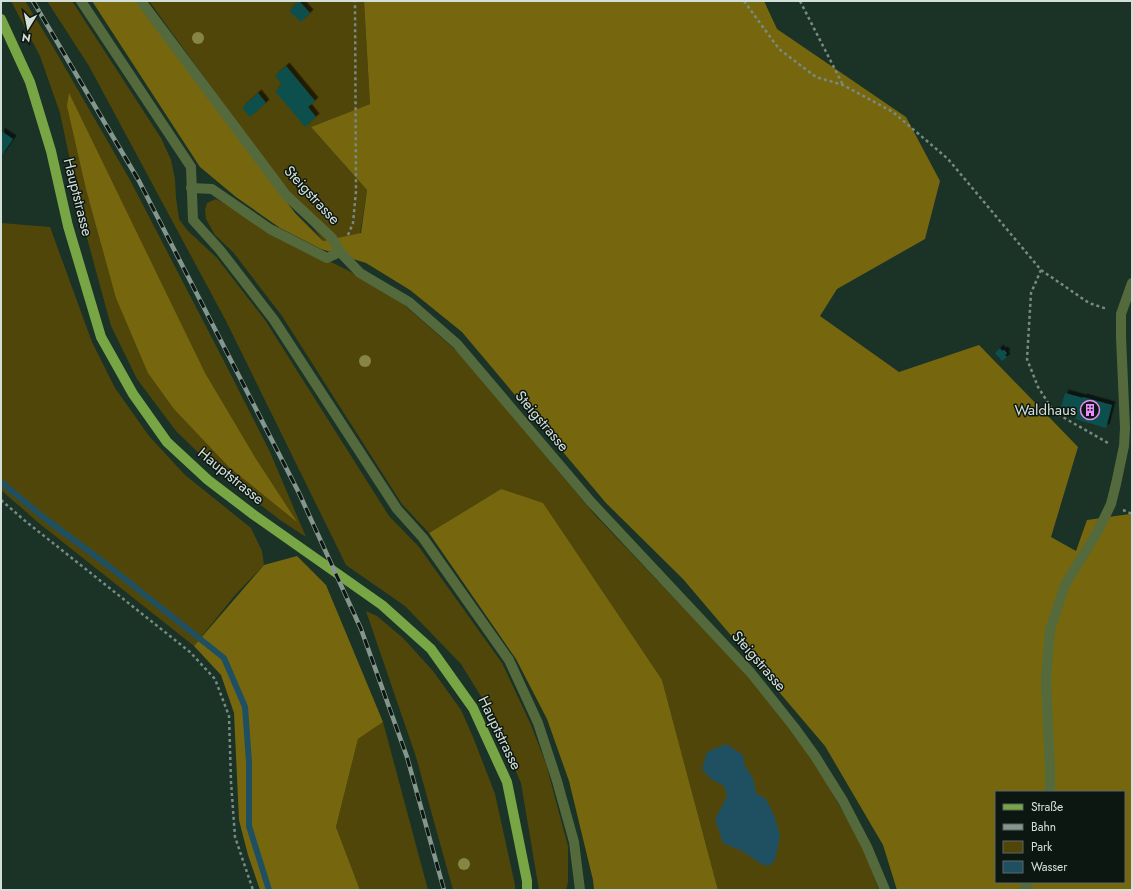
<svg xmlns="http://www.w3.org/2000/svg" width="1133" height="891" font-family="Jost,sans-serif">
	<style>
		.green { fill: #514609 }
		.forest { fill: #76670f; fill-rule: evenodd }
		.water { fill: #1f5062 }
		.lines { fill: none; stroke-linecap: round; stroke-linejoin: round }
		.stream { stroke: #1f5062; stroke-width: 6 }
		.building { fill: #0f4f4e; filter: url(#shadow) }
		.path { stroke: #788a81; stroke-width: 2.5; stroke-dasharray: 3 3; stroke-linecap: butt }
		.minor { stroke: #546a3d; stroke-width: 10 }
		.major { stroke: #79a644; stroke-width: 10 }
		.rail-casing { stroke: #85968d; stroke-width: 4.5 }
		.rail { stroke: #0d1712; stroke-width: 3; stroke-dasharray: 9; stroke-linecap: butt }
		.tree { fill: #878544 }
		.labels { text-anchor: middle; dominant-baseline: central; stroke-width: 3; stroke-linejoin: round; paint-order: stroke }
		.street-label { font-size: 15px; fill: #d3e0d9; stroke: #0d1712 }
		.poi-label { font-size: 15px; fill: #d3e0d9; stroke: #0d1712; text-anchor: end }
	</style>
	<defs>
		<filter id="shadow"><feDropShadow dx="3.5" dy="-3.5" stdDeviation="0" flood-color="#0009"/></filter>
	</defs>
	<rect width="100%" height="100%" fill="#1b3227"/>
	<!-- green -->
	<g class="green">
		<polygon points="11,1 25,1 52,45 130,180 226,365 270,452 306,537 280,520 219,473 176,431 137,379 111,326 84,227 60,113 40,56"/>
		<polygon points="47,1 72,1 161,138 171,160 175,179 176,198 179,219 187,230 217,258 265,320 389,516 419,547 502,663 531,725 546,764 568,846 568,882 566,890 539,890 521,783 490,711 461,664 405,606 346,565 226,321 89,66"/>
		<polygon points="149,1 364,1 370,104 311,127 367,190 360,234 323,241"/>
		<polygon points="216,199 231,207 254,223 349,271 402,303 459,353 595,515 747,675 812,758 862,845 879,890 718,890 662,680 501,489 429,533 402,504 282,316 233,252 215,235 206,219 205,210 207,203"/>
		<polygon points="1,223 50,227 92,342 115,388 149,436 185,475 251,528 262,551 264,565 235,595 194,646 40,524 1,490"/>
		<polygon points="366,611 377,616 403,638 433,671 461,710 473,737 495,794 515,885 515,890 453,890 416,757"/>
		<polygon points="383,722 428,890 360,890 336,827 358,739"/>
	</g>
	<!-- forest -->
	<g class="forest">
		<path d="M 92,1 L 136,1 L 295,213 L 323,241 L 361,233 L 367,190 L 311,127 L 370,104 L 364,1 L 764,1 L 777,29 L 906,117 L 940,181 L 925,239 L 837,289 L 820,316 L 899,372 L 979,345 L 1078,447 L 1051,537 L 1076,551 L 1087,520 L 1130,514 L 1132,515 L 1132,890 L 897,890 L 883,845 L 825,746 L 683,579 L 606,503 L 462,332 L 410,290 L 366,263 L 321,249 L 280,228 L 236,197 L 200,167 ZM 996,792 L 1124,792 L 1124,882 L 996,882 Z"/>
		<polygon points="69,93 205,373 256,459 297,522 229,467 174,409 148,373 116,298 86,189 67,106"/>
		<polygon points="501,489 543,503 662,680 718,890 594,890 593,880 569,781 547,719 516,659 429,533"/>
		<polygon points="297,556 326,585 383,722 358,739 336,827 360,890 260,890 248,855 239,820 234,713 221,675 194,646 264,565"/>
	</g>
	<!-- water -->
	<polygon class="water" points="726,744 743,755 745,766 753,778 756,793 766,799 775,817 780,836 775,860 769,866 763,865 742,851 723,843 715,819 723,804 727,796 724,786 711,779 702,769 707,752"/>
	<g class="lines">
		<!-- stream -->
		<polyline class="stream" points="1,482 43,517 106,564 224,658 245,707 249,762 249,826 269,890"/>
	</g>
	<!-- building -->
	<g class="building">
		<polygon points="299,1 310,13 301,22 289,11"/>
		<polygon points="286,66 315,101 308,107 316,117 305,127 275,91 282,85 275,76"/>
		<polygon points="258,93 266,103 250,117 242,108"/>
		<polygon points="1,131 13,139 1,156"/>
		<polygon points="1000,348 1002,351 1004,350 1007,353 1005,355 1007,357 1002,361 995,353"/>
		<polygon points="1065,393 1083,398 1083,397 1112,405 1106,428 1075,419 1078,412 1061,407"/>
	</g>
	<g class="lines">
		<!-- path -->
		<g class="path">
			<polyline points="744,1 779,49 816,77 843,85 893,112 948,159 1041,270 1089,303 1107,309"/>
			<polyline points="800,1 843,85"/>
			<polyline points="348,235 353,223 356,191 355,1"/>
			<polyline points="1041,270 1031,293 1027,359 1038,387 1054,412 1108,443 1110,444"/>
			<polyline points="1,500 24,520 190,652 215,679 229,716 231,782 235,837 253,890"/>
			<polyline points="1123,510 1132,514"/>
		</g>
		<!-- minor -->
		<g class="minor">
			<polyline points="81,1 191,167 193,220 220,250 274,320 397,509 423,538 509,660 538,723 557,781 574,842 580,890"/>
			<polyline points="141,1 286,195 332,238 340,252 360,273 409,302 457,344 591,502 751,673 794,727 815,756 843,801 867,847 885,890"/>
			<polyline points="191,188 212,189 270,229 327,258 340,252"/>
			<polyline points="1050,792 1050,772 1046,679 1050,630 1065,585 1099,529 1111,504 1116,484 1124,446 1125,428 1121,337 1121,314 1132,283"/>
			<polyline points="1024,890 1028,882"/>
		</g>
		<!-- major -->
		<polyline class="major" points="1,19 30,82 51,151 68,226 101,337 133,394 167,442 208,480 254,515 382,605 431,649 473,708 507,782 527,881 527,890"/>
		<!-- rail casing -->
		<g class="rail-casing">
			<polyline id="rail" points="33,1 139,181 299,493 361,629 407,757 444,890"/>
		</g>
		<!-- rail -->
		<use href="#rail" class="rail"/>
	</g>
	<!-- trees -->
	<g class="tree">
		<circle cx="198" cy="38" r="6"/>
		<circle cx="365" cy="361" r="6"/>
		<circle cx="464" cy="864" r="6"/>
	</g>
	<!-- icons -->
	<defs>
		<g id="building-ring" transform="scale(1)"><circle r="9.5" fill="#0d1712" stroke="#ea8dfc" stroke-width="1.5"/><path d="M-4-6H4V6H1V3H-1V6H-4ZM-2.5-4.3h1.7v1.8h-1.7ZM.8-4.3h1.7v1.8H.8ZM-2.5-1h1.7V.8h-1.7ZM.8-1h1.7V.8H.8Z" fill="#ea8dfc"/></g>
	</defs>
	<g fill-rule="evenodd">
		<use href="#building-ring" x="1090" y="410"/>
	</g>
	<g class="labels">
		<!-- street labels -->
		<g class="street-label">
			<text transform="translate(312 195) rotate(47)">Steigstrasse</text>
			<text transform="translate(78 197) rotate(76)">Hauptstrasse</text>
			<text transform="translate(542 421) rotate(50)">Steigstrasse</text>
			<text transform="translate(231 476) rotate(39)">Hauptstrasse</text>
			<text transform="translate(759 661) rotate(49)">Steigstrasse</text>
			<text transform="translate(500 733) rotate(64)">Hauptstrasse</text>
		</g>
		<!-- poi labels -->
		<g class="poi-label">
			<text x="1076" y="410">Waldhaus</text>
		</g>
	</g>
	<!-- border -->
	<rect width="1133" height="891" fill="none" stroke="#d3e0d9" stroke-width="4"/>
	<!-- legend -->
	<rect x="995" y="791" width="130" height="92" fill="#0d1712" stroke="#5c6762"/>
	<rect x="1003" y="804" width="20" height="6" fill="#79a644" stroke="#5c6762"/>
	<text x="1031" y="811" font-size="12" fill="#d3e0d9">Straße</text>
	<rect x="1003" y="824" width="20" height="6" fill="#85968d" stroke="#5c6762"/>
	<text x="1031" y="831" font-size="12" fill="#d3e0d9">Bahn</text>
	<rect x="1003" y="841" width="20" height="12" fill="#514609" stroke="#5c6762"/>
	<text x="1031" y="851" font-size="12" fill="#d3e0d9">Park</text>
	<rect x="1003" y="861" width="20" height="12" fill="#1f5062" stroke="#5c6762"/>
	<text x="1031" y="871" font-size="12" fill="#d3e0d9">Wasser</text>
	<!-- north arrow -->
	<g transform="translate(28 28) rotate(190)" stroke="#0d1712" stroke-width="3" paint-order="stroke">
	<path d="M0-3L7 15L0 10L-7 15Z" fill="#d3e0d9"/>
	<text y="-6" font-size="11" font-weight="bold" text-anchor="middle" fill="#d3e0d9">N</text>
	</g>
</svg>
